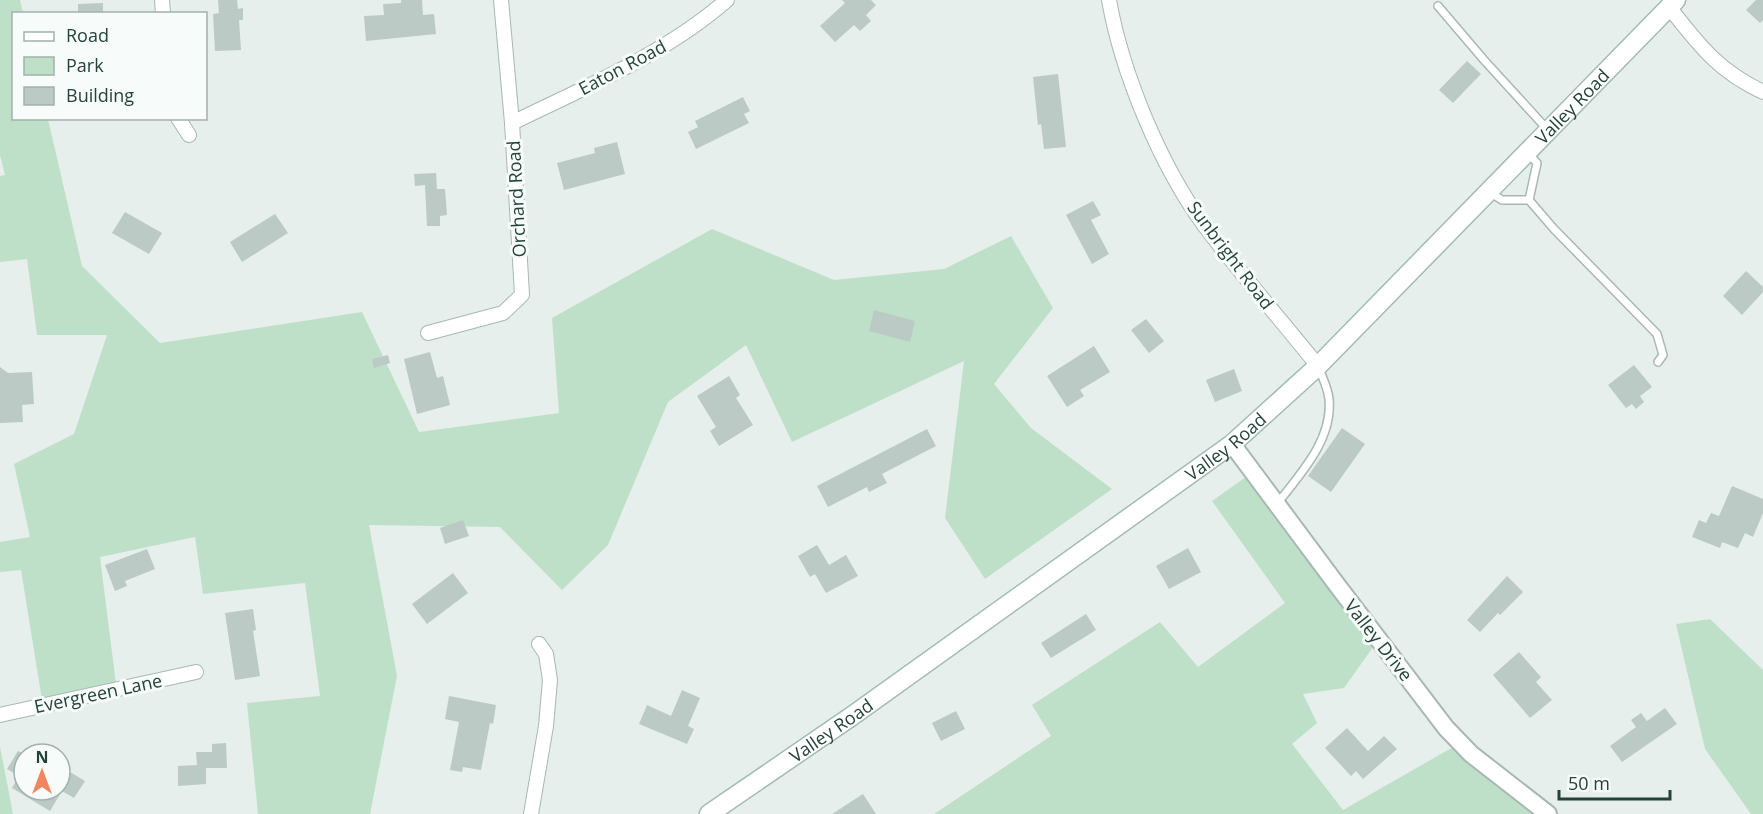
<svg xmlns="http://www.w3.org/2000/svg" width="1763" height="814" font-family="'Open Sans',sans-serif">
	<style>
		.green { fill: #bfe0c8 }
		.building { fill: #bbcac4 }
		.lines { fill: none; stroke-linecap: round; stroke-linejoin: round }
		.service-casing { stroke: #a8b8b2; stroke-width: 10 }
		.minor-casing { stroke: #a8b8b2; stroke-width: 16 }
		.tertiary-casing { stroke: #a8b8b2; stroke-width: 20 }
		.secondary-casing { stroke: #a4bbb3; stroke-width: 21 }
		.service { stroke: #fff; stroke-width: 7 }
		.minor { stroke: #fff; stroke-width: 14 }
		.tertiary { stroke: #fff; stroke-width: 16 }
		.secondary { stroke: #fff; stroke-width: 18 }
		.labels { text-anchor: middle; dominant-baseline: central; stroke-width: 6; stroke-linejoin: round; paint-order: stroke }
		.street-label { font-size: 18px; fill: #24423a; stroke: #f7fbf9 }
	</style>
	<rect width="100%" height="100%" fill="#e6efeb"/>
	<!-- green -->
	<g class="green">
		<polygon points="0,0 20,0 23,13 14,14 14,118 48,119 82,266 160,343 362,312 419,432 559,413 552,318 712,229 834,280 944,269 1011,236 1053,308 994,384 1031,428 1112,489 985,579 945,518 964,361 792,442 746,345 668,402 608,545 562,590 500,527 369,525 397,676 370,814 258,814 247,703 320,696 305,583 203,594 195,537 100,557 117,692 43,706 21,570 0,572 0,542 30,537 14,464 74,434 107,335 37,335 27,259 0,262 0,176 5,175 0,155"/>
		<polygon points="1257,469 1378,640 1344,688 1303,694 1317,723 1292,744 1343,810 1462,742 1544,814 934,814 1051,736 1032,705 1160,622 1198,667 1285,603 1212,501"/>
		<polygon points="1710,619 1763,670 1763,814 1751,814 1705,749 1676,624"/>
		<polygon points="0,747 13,814 0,814"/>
	</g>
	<!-- building -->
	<g class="building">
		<polygon points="218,0 237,0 238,9 243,8 243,20 239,20 241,50 215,51 213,14 219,13"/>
		<polygon points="401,0 422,0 423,15 434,14 436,34 366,41 364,16 384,15 383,4 401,3"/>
		<polygon points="842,0 871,0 876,5 866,15 871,21 860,31 854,25 835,42 820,26 845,3"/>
		<polygon points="1756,0 1763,0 1763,20 1760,23 1746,10"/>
		<polygon points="103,3 103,14 78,14 78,4"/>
		<polygon points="1467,61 1481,74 1453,103 1439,90"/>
		<polygon points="1058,74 1066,147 1044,149 1041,124 1038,125 1033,77"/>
		<polygon points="743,97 750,111 744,114 749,123 696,149 688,132 698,127 695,121"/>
		<polygon points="617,142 625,174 564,190 557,163 595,153 594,148"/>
		<polygon points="436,173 437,189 445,189 447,215 440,216 440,226 427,226 425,185 415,186 414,174"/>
		<polygon points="1093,201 1101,215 1091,220 1109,254 1092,264 1066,215"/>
		<polygon points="125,212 162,233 149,254 112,233"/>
		<polygon points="275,214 288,233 242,262 230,242"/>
		<polygon points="1746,271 1763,287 1763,292 1742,315 1723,296"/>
		<polygon points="874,310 915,321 910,342 869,331"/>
		<polygon points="1146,319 1164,341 1149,353 1131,330"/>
		<polygon points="1094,346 1110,372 1080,390 1084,396 1067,407 1047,376"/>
		<polygon points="430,352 437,378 443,376 450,405 417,414 404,359"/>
		<polygon points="388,355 390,363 374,368 372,359"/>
		<polygon points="1634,365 1652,387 1640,396 1644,402 1636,409 1632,404 1626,408 1608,385"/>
		<polygon points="0,367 8,373 32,372 34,404 22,405 23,422 0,423"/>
		<polygon points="1234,369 1242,391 1215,402 1206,380"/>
		<polygon points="729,376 740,395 736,398 753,425 719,446 710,431 716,427 697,396"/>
		<polygon points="1342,428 1365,444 1331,492 1308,476"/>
		<polygon points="927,429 936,446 882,474 887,483 869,492 867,487 828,507 817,486"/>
		<polygon points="1732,486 1763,499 1763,513 1753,537 1745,533 1738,548 1722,542 1720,548 1692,537 1699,520 1706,523 1711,513 1719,516"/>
		<polygon points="463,520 469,536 445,544 440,528"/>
		<polygon points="817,545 829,565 846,555 858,576 826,593 815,574 810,577 798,556"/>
		<polygon points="1188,548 1201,572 1169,589 1156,566"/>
		<polygon points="147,549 155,569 125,581 127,586 115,591 105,565"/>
		<polygon points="453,573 468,593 427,624 412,604"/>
		<polygon points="1507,576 1523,592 1500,615 1498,613 1480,632 1467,620"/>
		<polygon points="253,609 256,630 253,631 260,676 235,680 225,613"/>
		<polygon points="1086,614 1096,630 1051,658 1041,643"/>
		<polygon points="1519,652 1541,677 1536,682 1552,700 1530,718 1493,675"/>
		<polygon points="682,690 700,698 688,726 694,729 687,744 639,724 647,705 671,716"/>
		<polygon points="449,696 496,705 493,724 490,723 481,770 463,767 462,772 450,770 459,722 445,719"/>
		<polygon points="1665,708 1677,724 1622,762 1610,746 1636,727 1631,720 1641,713 1647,721"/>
		<polygon points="956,711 965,729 941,741 932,723"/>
		<polygon points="1347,728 1368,751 1384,736 1397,749 1363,779 1356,771 1351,776 1325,748"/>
		<polygon points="226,743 227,768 206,768 206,784 178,786 178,766 197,765 196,752 212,752 212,744"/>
		<polygon points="18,751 24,754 24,790 60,790 60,766 85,781 74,798 62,791 50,811 12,788 19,776 7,769"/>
		<polygon points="863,794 876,814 832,814"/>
	</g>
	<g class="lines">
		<!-- service casing -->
		<g class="service-casing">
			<g id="service">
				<polyline points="1438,6 1484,60 1547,129"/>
				<polyline points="1491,193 1502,200 1529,200 1537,163 1528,153"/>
				<polyline points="1529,200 1554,229 1657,334 1663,355 1658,362"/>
				<path d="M 1277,504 C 1300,474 1333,440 1329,399 C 1328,388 1322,377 1319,368"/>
			</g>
		</g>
		<!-- minor casing -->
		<g class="minor-casing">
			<g id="minor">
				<polyline points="162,0 163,14"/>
				<path d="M 1109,0 C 1122,73 1160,165 1204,225 C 1240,273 1280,319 1318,366"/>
				<path d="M 1669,7 C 1699,45 1718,71 1763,92"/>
				<polyline points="178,118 189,135"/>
				<path d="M 512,123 C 585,87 664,55 727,0"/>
				<polyline points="428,333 503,313 522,295 512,123 501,0"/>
				<polyline points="0,715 196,672"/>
				<polyline points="531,814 546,726 550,680 546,654 539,644"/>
			</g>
		</g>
		<!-- tertiary casing -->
		<g class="tertiary-casing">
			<polyline id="tertiary" points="1232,444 1337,585 1446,728 1471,754 1548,814"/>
		</g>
		<!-- secondary casing -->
		<g class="secondary-casing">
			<g id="secondary">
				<path id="s1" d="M 709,814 L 852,716 L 1232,444 L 1318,366 L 1676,0"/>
			</g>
		</g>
		<!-- service -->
		<use href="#service" class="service"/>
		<!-- minor -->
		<use href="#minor" class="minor"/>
		<!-- tertiary -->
		<use href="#tertiary" class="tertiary"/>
		<!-- secondary -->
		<use href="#secondary" class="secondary"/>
	</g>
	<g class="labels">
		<!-- street labels -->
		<g class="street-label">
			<text transform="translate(622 67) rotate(-28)">Eaton Road</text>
			<text stroke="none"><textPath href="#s1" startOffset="1120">Valley Road</textPath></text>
			<text transform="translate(516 199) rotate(-93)">Orchard Road</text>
			<text transform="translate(1231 255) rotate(53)">Sunbright Road</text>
			<text stroke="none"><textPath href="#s1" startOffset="634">Valley Road</textPath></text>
			<text transform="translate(1379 640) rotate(52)">Valley Drive</text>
			<text transform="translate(98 693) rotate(-12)">Evergreen Lane</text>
			<text stroke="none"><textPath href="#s1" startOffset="148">Valley Road</textPath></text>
		</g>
	</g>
	<!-- legend -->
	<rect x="12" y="12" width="195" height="108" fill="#f7fbf9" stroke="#a3b1ad" stroke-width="1.5"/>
	<rect x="24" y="32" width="30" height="9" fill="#ffffff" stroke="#a3b1ad" stroke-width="1.5"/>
	<text x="66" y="42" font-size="18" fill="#24423a">Road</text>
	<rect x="24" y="57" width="30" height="18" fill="#bfe0c8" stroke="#a3b1ad" stroke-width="1.5"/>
	<text x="66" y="72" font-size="18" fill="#24423a">Park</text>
	<rect x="24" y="87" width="30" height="18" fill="#bbcac4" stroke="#a3b1ad" stroke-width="1.5"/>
	<text x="66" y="102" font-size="18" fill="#24423a">Building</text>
	<!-- north arrow -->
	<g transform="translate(42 772)"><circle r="28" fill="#f7fbf9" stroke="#a3b1ad" stroke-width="1.5"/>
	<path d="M0-4.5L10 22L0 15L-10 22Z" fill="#f4845f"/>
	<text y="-9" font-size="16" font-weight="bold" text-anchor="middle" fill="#24423a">N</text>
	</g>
	<!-- scale -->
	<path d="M1559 790v9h111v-9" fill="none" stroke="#24423a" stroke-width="3"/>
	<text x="1568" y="790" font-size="18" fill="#24423a" stroke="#f7fbf9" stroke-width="4.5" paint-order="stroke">50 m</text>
</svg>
